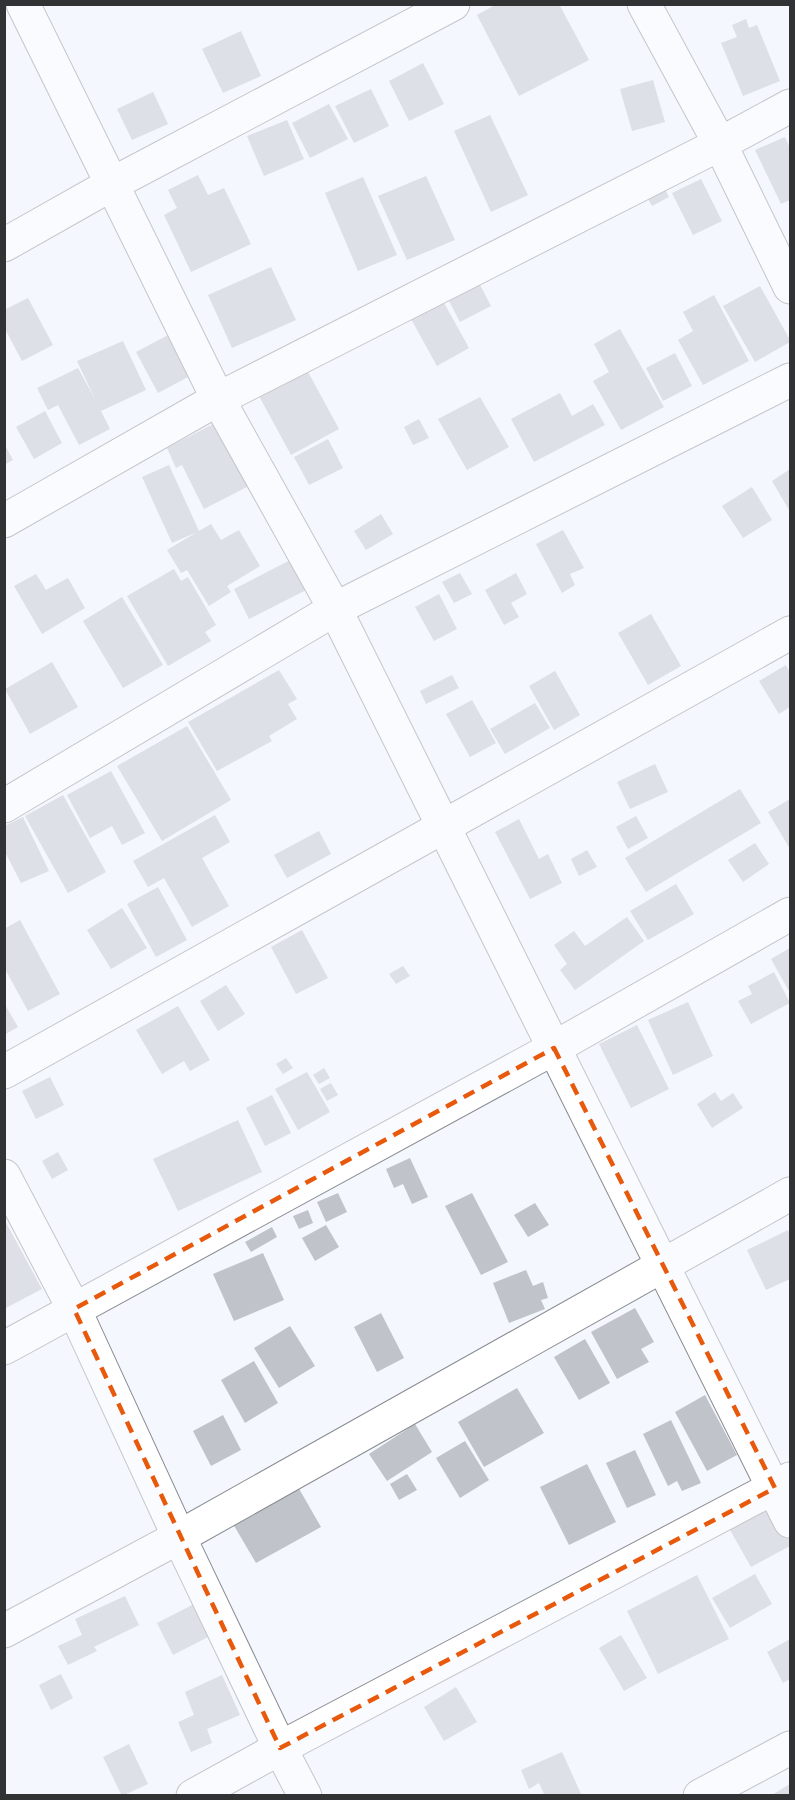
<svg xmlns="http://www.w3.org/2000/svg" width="795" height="1800" font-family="Overpass,sans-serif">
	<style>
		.building { fill: #c0c3c9 }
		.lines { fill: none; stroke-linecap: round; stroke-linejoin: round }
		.minor-casing { stroke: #878a8f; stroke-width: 35 }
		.minor { stroke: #fff; stroke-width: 33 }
		.marked { fill: none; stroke: #e8590c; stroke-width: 4.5; stroke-dasharray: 12 8; stroke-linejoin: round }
	</style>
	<rect width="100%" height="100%" fill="#f4f7fd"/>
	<!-- building -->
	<g class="building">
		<polygon points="497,4 559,4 589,60 519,96 477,15"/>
		<polygon points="746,19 749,28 757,25 780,81 743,96 721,43 737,37 732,25"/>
		<polygon points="241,31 261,76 223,93 202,49"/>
		<polygon points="423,63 444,104 409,121 389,81"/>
		<polygon points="653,80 665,122 632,131 620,89"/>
		<polygon points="371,89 389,126 354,143 335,106"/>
		<polygon points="153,92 168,124 132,140 117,109"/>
		<polygon points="329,104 348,139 310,158 292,123"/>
		<polygon points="490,115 528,195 491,212 454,131"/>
		<polygon points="287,120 304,159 264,176 247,136"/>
		<polygon points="785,137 790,148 790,200 781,204 755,150"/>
		<polygon points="198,175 208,195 224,188 251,244 191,272 164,215 177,208 168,190"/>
		<polygon points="426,176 455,240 407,260 378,196"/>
		<polygon points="363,177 397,255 358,271 325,193"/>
		<polygon points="701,179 722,221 693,235 672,193"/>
		<polygon points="660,180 669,197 652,206 643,190"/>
		<polygon points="271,267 296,320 232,348 208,295"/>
		<polygon points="478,281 491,306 460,322 447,297"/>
		<polygon points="760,286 790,340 790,342 755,362 723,306"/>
		<polygon points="714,295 749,361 703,385 678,340 693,331 683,312"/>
		<polygon points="28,298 53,345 22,361 4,327 4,310"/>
		<polygon points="443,301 469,348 437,366 411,319"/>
		<polygon points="620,329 664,407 621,430 593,381 609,372 594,344"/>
		<polygon points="170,334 192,375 158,393 136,352"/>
		<polygon points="123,341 146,390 101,411 110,429 79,445 58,405 48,410 37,388 78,368 96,401 77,361"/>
		<polygon points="675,353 692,386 663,401 646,368"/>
		<polygon points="307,370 339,429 291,455 259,396"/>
		<polygon points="560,393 572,416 593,404 605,425 534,462 511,419"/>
		<polygon points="480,397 509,447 467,470 438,419"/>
		<polygon points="45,411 62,443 34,459 16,427"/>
		<polygon points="419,419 429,438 413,445 404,427"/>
		<polygon points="217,422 249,486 204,509 182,465 176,468 167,448"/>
		<polygon points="328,439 343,468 309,485 294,457"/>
		<polygon points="4,443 13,460 4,465"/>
		<polygon points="169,465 199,531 211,524 221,540 239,530 260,566 227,586 231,592 209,606 187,570 181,573 167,550 197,532 172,543 142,477"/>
		<polygon points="790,469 790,509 789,510 772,481"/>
		<polygon points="752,487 772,520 743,538 722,506"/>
		<polygon points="381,514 393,534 366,550 354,531"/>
		<polygon points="563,530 584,568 570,574 575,585 562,593 536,544"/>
		<polygon points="296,557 312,587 249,619 234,589"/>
		<polygon points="174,569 181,581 188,577 216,625 205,632 211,641 168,666 127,596"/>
		<polygon points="460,573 472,594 454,603 442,582"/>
		<polygon points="516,573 527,594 511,603 519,617 504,625 485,590"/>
		<polygon points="36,574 46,590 68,578 85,608 42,634 14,586"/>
		<polygon points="439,594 457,629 434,641 415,607"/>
		<polygon points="122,597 163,665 123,688 83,621"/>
		<polygon points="651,614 681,666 648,685 618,633"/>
		<polygon points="52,662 78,707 30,734 5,689"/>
		<polygon points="786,665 790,673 790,707 779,714 759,681"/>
		<polygon points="279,670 297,699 288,704 297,719 269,736 272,741 217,771 188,722"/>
		<polygon points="555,671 580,715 554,730 529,686"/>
		<polygon points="452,675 459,688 426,704 420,691"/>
		<polygon points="472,700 496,743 470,757 446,714"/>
		<polygon points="535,703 550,728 505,754 490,729"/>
		<polygon points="187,726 231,800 162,841 117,766"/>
		<polygon points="655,764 668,792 630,809 617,782"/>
		<polygon points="111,771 145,833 122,845 112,826 90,838 67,795"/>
		<polygon points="740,789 761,823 646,892 625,858"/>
		<polygon points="63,795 106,872 68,893 25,816"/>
		<polygon points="790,799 790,849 768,812"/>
		<polygon points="215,815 230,842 202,858 229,906 192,927 164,878 148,887 133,861"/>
		<polygon points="636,816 648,838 628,849 616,827"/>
		<polygon points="23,817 49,871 21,883 4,850 4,826"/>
		<polygon points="519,819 539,859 548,854 562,883 530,899 495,832"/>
		<polygon points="319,831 331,854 287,878 274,855"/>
		<polygon points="755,843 769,864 743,882 728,860"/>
		<polygon points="587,850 597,867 579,876 571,859"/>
		<polygon points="676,884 694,914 648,940 630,911"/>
		<polygon points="158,887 187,940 156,957 127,904"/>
		<polygon points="122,908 147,948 111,969 87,930"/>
		<polygon points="627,917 644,941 575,990 560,970 567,964 554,945 574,931 585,946"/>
		<polygon points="20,920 60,994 28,1011 4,967 4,929"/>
		<polygon points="302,930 328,978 296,994 271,947"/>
		<polygon points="790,948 790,993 771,959"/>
		<polygon points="403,966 410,976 396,984 389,974"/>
		<polygon points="774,972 790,1003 751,1024 738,1001 752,994 748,986"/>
		<polygon points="226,985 245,1014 218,1031 200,1001"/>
		<polygon points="688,1002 713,1056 673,1075 648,1020"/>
		<polygon points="4,1003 18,1027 4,1035"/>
		<polygon points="178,1006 210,1060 190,1071 184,1061 162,1074 136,1030"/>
		<polygon points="637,1025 669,1089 631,1108 599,1044"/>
		<polygon points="286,1058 293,1068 283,1074 276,1064"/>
		<polygon points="324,1068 330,1078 319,1084 313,1075"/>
		<polygon points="307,1072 330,1112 298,1130 275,1089"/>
		<polygon points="50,1077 64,1105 36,1119 22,1091"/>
		<polygon points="331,1083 338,1095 327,1101 320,1089"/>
		<polygon points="715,1092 721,1101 733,1093 743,1108 712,1128 697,1104"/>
		<polygon points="272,1095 291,1133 265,1146 246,1108"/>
		<polygon points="238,1120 262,1172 178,1211 153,1159"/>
		<polygon points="58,1152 68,1170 52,1179 42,1161"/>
		<polygon points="410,1158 428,1197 412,1204 403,1184 394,1188 386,1169"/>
		<polygon points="338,1193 347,1212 326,1222 317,1202"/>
		<polygon points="472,1193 508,1262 481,1275 445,1206"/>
		<polygon points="535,1203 549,1225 528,1237 514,1215"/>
		<polygon points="308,1210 313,1223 299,1229 293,1216"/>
		<polygon points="4,1219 42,1289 4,1309"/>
		<polygon points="326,1225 339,1247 315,1261 302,1238"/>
		<polygon points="272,1227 277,1237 251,1252 245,1242"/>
		<polygon points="788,1230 790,1235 790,1279 766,1290 747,1250"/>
		<polygon points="263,1253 284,1300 234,1321 213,1274"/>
		<polygon points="526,1270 533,1286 543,1282 548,1298 541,1300 545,1309 509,1323 493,1283"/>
		<polygon points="635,1308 654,1342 641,1349 649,1362 617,1379 591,1332"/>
		<polygon points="381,1313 404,1358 377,1372 354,1327"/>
		<polygon points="290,1326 315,1366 279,1388 254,1348"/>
		<polygon points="585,1339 610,1383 579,1400 554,1357"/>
		<polygon points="254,1361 278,1403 245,1423 221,1380"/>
		<polygon points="517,1388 544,1433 484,1467 458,1422"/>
		<polygon points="705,1395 737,1455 707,1471 675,1412"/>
		<polygon points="223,1415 241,1450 211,1466 193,1431"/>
		<polygon points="671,1420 701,1483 682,1491 677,1481 668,1486 643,1434"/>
		<polygon points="415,1424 432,1452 387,1481 369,1454"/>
		<polygon points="465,1441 489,1480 460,1498 436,1458"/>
		<polygon points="635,1450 656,1495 627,1508 606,1463"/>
		<polygon points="587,1464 616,1522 569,1545 540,1487"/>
		<polygon points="407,1474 417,1490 399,1500 390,1484"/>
		<polygon points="298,1487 321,1527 256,1563 233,1524"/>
		<polygon points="772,1507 790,1539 790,1546 751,1567 730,1530"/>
		<polygon points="755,1574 772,1604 730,1628 712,1598"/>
		<polygon points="697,1575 729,1639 658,1674 627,1611"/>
		<polygon points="125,1596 139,1625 94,1647 97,1651 68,1665 58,1646 82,1635 75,1619"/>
		<polygon points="200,1601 216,1633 173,1655 157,1623"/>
		<polygon points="621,1635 647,1678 624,1691 599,1648"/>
		<polygon points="790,1639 790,1679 783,1683 767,1652"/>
		<polygon points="61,1674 73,1698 51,1710 39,1685"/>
		<polygon points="222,1675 240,1715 207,1729 212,1743 191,1752 178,1722 194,1715 185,1692"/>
		<polygon points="456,1687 477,1722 444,1741 424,1707"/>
		<polygon points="129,1744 148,1784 122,1796 103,1757"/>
		<polygon points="562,1752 582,1796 545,1796 539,1783 529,1789 521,1770"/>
		<polygon points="790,1784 790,1796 770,1796"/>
	</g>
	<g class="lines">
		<!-- minor casing -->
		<g class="minor-casing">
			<g id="minor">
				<polyline points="23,4 218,399 335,609 790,1521"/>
				<polyline points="644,4 720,144 790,287"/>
				<polyline points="4,245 112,184 453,4"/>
				<polyline points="4,521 218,399 720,144 790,106"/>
				<polyline points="4,806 335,609 790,380"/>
				<polyline points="4,1072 790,633"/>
				<polyline points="4,1176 74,1309 179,1537 280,1748 305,1796"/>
				<polyline points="4,1348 554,1048 790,914"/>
				<polyline points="4,1631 179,1537 790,1194"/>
				<polyline points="193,1796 280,1748 790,1479"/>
				<polyline points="700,1796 790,1748"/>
			</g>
		</g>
		<!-- minor -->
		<use href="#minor" class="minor"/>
	</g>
	<!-- marked area -->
	<path d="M0 0H795V1800H0ZM 554,1048 L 775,1488 L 280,1748 L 74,1309 Z" fill="#f4f7fd" fill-opacity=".55" fill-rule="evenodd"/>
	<path class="marked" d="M 554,1048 L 775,1488 L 280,1748 L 74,1309 Z"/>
	<!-- border -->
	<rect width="795" height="1800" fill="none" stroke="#303234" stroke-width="12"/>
</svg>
